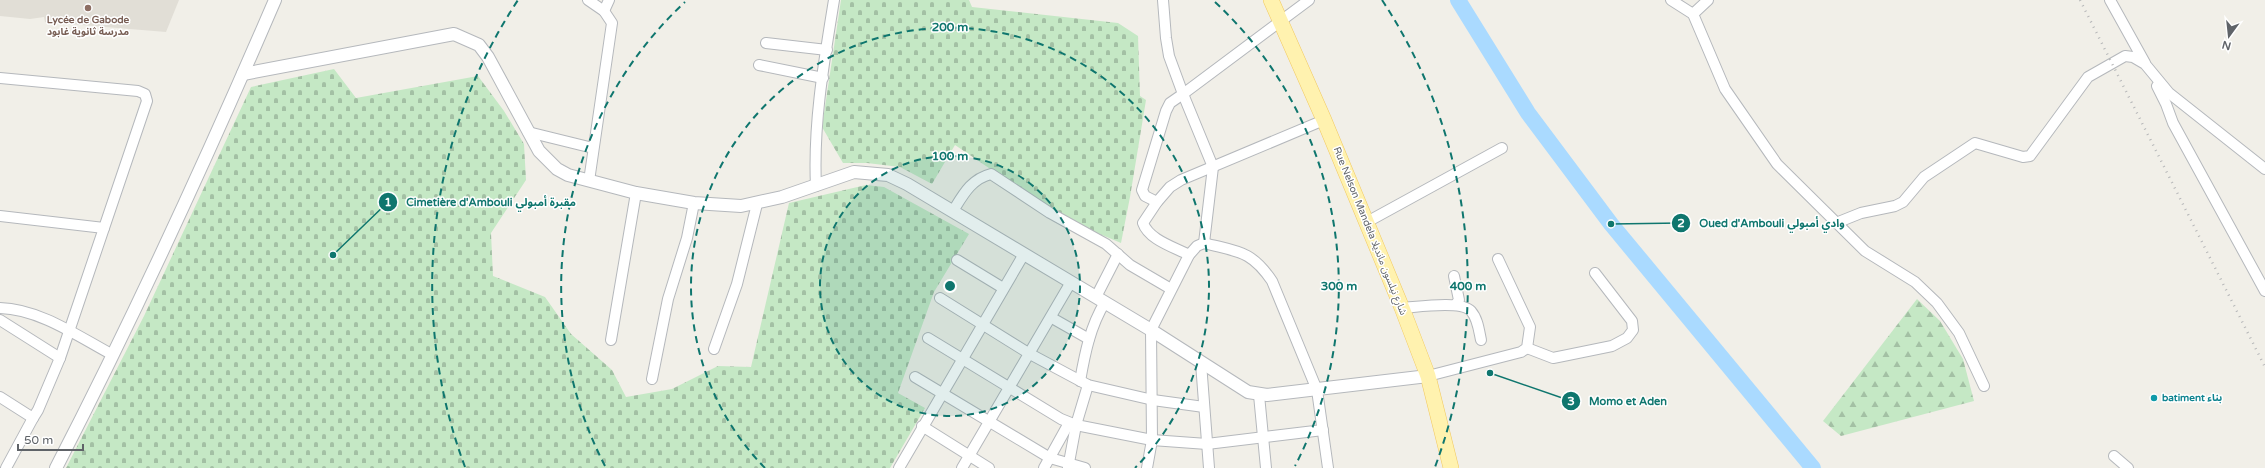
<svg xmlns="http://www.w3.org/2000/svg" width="2265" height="468" font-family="'Varela Round','Noto Sans Arabic',sans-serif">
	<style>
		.education { fill: #e1ded6 }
		.forest { fill: url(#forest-firs) }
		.cemetery { fill: url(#cemetery-stones) }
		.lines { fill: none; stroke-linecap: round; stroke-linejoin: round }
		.river { stroke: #aadaff; stroke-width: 16 }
		.minor-casing { stroke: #b5b8bc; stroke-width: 12 }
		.tertiary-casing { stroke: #b5b8bc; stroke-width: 14 }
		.primary-casing { stroke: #f2c960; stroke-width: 16 }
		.minor { stroke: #fff; stroke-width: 10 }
		.tertiary { stroke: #fff; stroke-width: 12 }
		.primary { stroke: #fff2af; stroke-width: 15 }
		.rail { stroke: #b6b7b8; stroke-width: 2.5; stroke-dasharray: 1 5; stroke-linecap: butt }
		.ring { fill: none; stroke: #0f766e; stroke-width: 2; stroke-dasharray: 7 5 }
		.education-dot { fill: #8d6e63; stroke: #fff; stroke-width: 1.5 }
		.culture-dot { fill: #0f9aa8; stroke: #fff; stroke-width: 1.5 }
		.labels { text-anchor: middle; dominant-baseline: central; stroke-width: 3; stroke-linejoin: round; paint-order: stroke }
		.education-label { font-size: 10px; font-weight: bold; fill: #785e54; stroke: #fff }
		.street-label { font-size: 10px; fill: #5f6368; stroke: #fff }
		.culture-label { font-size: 10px; font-weight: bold; fill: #0d838f; stroke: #fff; text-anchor: start }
		.centre { fill: #0f766e; stroke: #fff; stroke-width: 2 }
		.ring-label { font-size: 12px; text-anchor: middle; font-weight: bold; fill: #0f766e; stroke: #fff; stroke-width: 3; stroke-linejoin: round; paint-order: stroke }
		.leader { fill: none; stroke: #0f766e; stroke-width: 1.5 }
		.callout-dot { fill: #0f766e; stroke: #fff; stroke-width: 1.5 }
		.mark-label { font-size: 12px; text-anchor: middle; font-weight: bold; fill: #fff }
		.callout-label { font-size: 11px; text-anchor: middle; font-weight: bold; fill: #0f766e; stroke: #fff; stroke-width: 3; stroke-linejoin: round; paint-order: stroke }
	</style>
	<defs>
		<pattern id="forest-firs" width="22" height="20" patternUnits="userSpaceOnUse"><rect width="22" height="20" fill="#c5e8c5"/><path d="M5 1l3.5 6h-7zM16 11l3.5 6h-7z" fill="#a3c0a4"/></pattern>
		<pattern id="cemetery-stones" width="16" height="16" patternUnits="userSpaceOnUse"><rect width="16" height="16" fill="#c5e8c5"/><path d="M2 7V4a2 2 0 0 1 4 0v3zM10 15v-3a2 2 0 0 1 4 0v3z" fill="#a3c0a4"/></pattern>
	</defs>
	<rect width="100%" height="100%" fill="#f1efe8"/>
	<!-- education -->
	<polygon class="education" points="0,0 179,0 166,32 45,22 44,17 30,19 0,16"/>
	<!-- forest -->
	<polygon class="forest" points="1917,299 1940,321 1963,359 1974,401 1841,436 1823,421"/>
	<!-- cemetery -->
	<g class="cemetery">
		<polygon points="841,0 969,0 972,7 1118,23 1138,36 1140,96 1146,100 1130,197 1121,243 1064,219 955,145 932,184 900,167 867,163 843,163 822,127"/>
		<polygon points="334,69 356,98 478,76 504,111 524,144 526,180 491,233 493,276 545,297 571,334 612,370 626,397 672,389 718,366 751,367 789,203 866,185 884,187 969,234 934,292 898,393 925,408 890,468 66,468 144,316 251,87"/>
	</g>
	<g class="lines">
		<!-- river -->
		<polyline class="river" points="1458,0 1528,113 1611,224 1813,468"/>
		<!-- minor casing -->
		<g class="minor-casing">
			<g id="minor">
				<polyline points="588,0 604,11 612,23 589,181"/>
				<polyline points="1671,0 1693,14 1725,89 1777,164 1865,251 1915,282 1937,303 1959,333 1984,386"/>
				<polyline points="2110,0 2145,63"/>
				<polyline points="604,11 609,0"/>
				<polyline points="1693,14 1708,0"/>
				<polyline points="766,43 827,50"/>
				<polyline points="759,65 823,78"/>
				<polyline points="0,78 138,91 145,94 147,101 60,358 38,410 33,418 0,397"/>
				<polyline points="2157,86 2166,104 2173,123 2265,291"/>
				<polyline points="528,132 593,148"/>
				<path d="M 816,186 C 813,124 824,61 834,0"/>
				<polyline points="1157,202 1145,196 1142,190 1166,111 1170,103 1183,94 1169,56 1166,38 1163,0"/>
				<path d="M 953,211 C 963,195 971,179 991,174 L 1050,213 L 1106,244 L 1130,265 L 1171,289"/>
				<polyline points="0,216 104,228"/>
				<polyline points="1367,222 1502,148"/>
				<polyline points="1836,223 1861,213 1895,206 1903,202 1924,177 1975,143 2023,157 2030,156 2088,77 2125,56 2133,57 2145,64 2169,93 2265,169"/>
				<polyline points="1204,243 1213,167 1183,94 1309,0"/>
				<path d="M 1189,255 C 1174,247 1149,240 1143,223 L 1157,202 L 1170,187 L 1181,180 L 1324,120"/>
				<polyline points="957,260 1003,288"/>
				<polyline points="1454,276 1459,300 1456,304"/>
				<polyline points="1096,297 1118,254"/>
				<polyline points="940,298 1030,354 1088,385 1153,400 1204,407"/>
				<path d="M 0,308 C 40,309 79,337 113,355"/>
				<path d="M 1402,308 C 1418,307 1461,300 1471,311 C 1478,319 1479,331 1481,340"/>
				<polyline points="1052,318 1089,339"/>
				<polyline points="0,320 60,358"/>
				<polyline points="928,338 1061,419 1076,425 1152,440 1207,444 1323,430"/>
				<polyline points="611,340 636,193"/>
				<polyline points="1527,348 1553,358 1563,356 1612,346 1627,338 1633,330 1632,321 1595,273"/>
				<polyline points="714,349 737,284 757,204"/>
				<polyline points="1201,363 1209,468"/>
				<polyline points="1428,376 1521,352 1527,348 1530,327 1498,259"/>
				<polyline points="915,377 1050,458 1085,468"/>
				<polyline points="652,379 668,299 687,238 694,203"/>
				<path d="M 1080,381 C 1085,353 1090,327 1105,302"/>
				<polyline points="1259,395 1266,468"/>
				<polyline points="922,426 989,468"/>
				<polyline points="2114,456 2128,468"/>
				<polyline points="6,468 33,418"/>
				<polyline points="899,468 1024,254"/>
				<polyline points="962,468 1071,282"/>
				<polyline points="1044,468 1069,423"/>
				<polyline points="1068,468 1076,425 1088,385"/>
				<path d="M 1147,468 L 1152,440 L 1151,330 L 1189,255 L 1197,246 L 1204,243 C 1238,252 1251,250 1272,281 L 1317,390 L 1328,468"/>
			</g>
		</g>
		<!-- tertiary casing -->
		<g class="tertiary-casing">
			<g id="tertiary">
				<polyline points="243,74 454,34 479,45 488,57 539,151 557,169 568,175 636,193 694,203 741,206 782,197 854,172 888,175 907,184 1151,330 1248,392 1267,395 1428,376"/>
				<path d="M 56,468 C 135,315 207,158 275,0"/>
			</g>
		</g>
		<!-- primary casing -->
		<g class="primary-casing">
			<polyline id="primary" points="1271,0 1324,120 1402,308 1428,376 1451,468"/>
		</g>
		<!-- minor -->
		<use href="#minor" class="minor"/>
		<!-- tertiary -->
		<use href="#tertiary" class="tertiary"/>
		<!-- primary -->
		<use href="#primary" class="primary"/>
		<!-- rail -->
		<polyline class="rail" points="2080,0 2265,367"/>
	</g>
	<!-- distance rings -->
	<circle cx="950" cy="286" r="130" fill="#0f766e" fill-opacity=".12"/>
	<g class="ring">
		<circle cx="950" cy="286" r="130"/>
		<path d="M765 468A259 259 0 1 1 1135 468"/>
		<path d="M605 466A389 389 0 0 1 685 2M1215 2A389 389 0 0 1 1295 466"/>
		<path d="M465 467A518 518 0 0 1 518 0M1382 0A518 518 0 0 1 1435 467"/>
	</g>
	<!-- markers -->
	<circle class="education-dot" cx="88" cy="8" r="4"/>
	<circle class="culture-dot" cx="2154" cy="398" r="4"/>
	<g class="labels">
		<!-- education labels -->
		<g class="education-label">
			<text x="88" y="20">Lycée de Gabode<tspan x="88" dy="12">مدرسة ثانوية غابود</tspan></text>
		</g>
		<!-- street labels -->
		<g class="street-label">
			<text transform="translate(1370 231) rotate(68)">Rue Nelson Mandela شارع نيلسون مانديلا</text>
		</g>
		<!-- culture labels -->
		<g class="culture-label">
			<text x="2162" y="398">batiment بناء</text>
		</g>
	</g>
	<circle cx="950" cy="286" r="6" class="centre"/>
	<g class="ring-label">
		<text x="950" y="31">200 m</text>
		<text x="950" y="160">100 m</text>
		<text x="1339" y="290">300 m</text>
		<text x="1468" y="290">400 m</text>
	</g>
	<!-- callouts -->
	<path class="leader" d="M333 255L388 202M1611 224L1681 223M1490 373L1571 401"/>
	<g class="callout-dot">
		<circle cx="333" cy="255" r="4"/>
		<circle cx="1611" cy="224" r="4"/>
		<circle cx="1490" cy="373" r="4"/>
		<circle cx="388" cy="202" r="10"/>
		<circle cx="1681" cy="223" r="10"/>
		<circle cx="1571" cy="401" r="10"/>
	</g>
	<g class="mark-label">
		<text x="388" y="206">1</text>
		<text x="1681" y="227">2</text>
		<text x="1571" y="405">3</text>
	</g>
	<g class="callout-label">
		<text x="491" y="206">Cimetière d'Ambouli مقبرة أمبولي</text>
		<text x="1772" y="227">Oued d'Ambouli وادي أمبولي</text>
		<text x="1628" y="405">Momo et Aden</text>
	</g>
	<!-- north arrow -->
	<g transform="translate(2229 36) rotate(195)" stroke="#ffffff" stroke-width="3" paint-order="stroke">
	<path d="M0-3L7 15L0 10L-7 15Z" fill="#5f6368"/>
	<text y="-6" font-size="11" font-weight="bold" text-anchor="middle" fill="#5f6368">N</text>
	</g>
	<!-- scale -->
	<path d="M18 444v6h65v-6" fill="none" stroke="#5f6368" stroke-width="2"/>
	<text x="24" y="444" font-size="12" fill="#5f6368" stroke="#ffffff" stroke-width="3" paint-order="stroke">50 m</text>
</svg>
